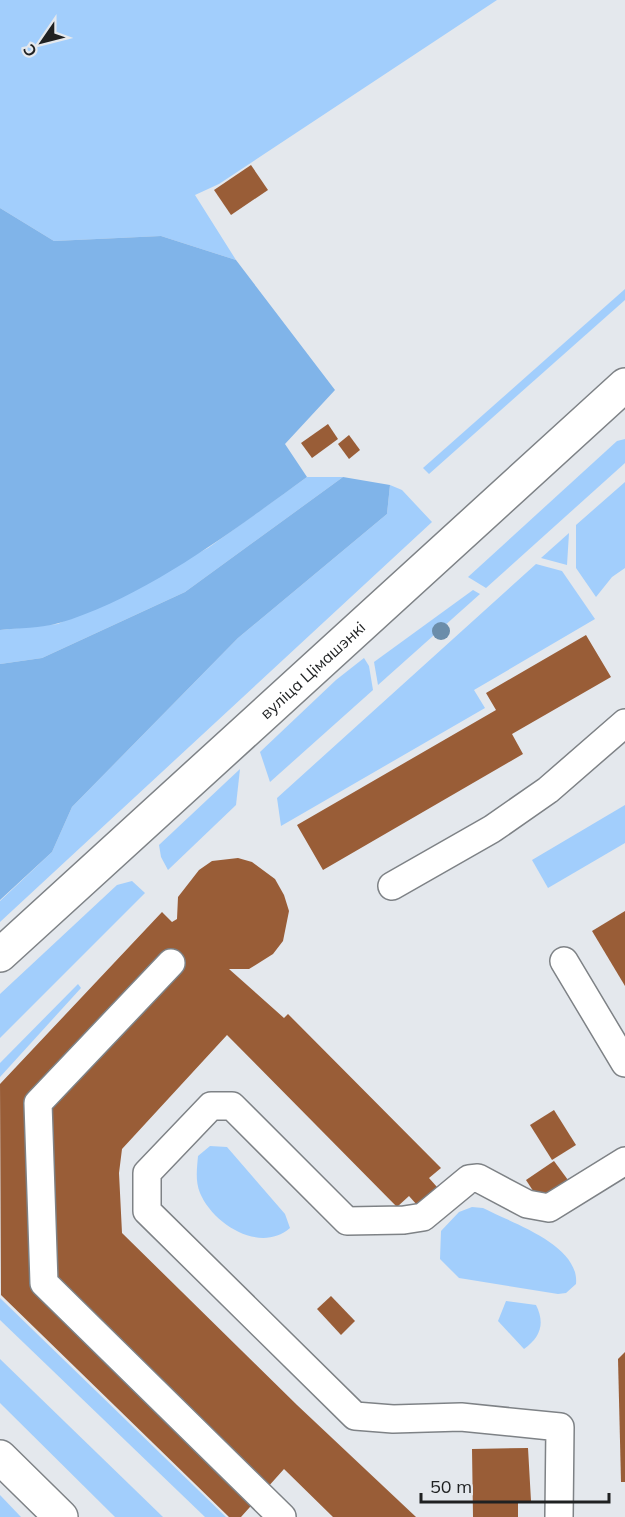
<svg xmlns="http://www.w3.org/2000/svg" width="625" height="1517" font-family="Mulish,sans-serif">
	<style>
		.green { fill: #a2cefc }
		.forest { fill: #80b4e9 }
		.building { fill: #995d37 }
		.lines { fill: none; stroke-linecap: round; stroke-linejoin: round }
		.minor-casing { stroke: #7e8286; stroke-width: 30 }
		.major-casing { stroke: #7e8286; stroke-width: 36 }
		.minor { stroke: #fff; stroke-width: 27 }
		.major { stroke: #fff; stroke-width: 33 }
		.tree { fill: #6b8daa }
		.labels { text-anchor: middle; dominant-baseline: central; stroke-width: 4.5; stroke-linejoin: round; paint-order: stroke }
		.street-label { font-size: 16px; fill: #1f2122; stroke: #e4e8ed }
	</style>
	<rect width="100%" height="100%" fill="#e4e8ed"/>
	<!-- green -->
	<g class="green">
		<polygon points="0,0 497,0 219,184 195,195 236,260 161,236 54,241 0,208"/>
		<polygon points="625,289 625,300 429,474 423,468"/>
		<polygon points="625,439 625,463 486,588 468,577 617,441"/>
		<polygon points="307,477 343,477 185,592 42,658 0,664 0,630 58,624 208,548"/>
		<polygon points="625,482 625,568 612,577 596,597 576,568 576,525"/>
		<polygon points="390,485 402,490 432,522 0,922 0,901 52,852 72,807 238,638 387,514"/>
		<polygon points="569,533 567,565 541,558"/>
		<polygon points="536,564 562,571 595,619 474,690 485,708 281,826 277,798"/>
		<polygon points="473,590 480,594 378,685 374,662"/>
		<polygon points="364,658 369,666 373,690 270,782 260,752 336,680"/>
		<polygon points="240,769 236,805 168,870 161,857 159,845"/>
		<polygon points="625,805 625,843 548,888 532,860"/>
		<polygon points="132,881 145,893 0,1038 0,994 117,885"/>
		<polygon points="78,984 81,988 0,1077 0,1063"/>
		<path d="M 210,1146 L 227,1147 L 285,1214 L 290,1228 C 260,1254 213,1224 200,1193 C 195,1181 197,1168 198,1156 Z"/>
		<path d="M 472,1207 L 483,1208 C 512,1223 580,1245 576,1284 L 566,1293 L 558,1294 L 459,1278 L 440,1259 L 441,1231 L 459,1212 Z"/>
		<polygon points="0,1298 226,1517 205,1517 0,1320"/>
		<path d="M 506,1301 L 536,1305 C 545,1323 541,1337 524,1349 L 498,1321 Z"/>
		<polygon points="0,1359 163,1517 115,1517 0,1403"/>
		<polygon points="0,1495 21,1517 0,1517"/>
	</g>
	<!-- forest -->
	<g class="forest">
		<path d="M 0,208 L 54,241 L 161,236 L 236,260 L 335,390 L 285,444 L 307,477 C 235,529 145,598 59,623 C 41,628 19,628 0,630 Z"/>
		<polygon points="343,477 390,485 387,514 238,638 72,807 52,852 0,900 0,664 42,658 185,592"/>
	</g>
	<!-- building -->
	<g class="building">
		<polygon points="251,165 268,190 231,215 214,190"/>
		<polygon points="328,424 338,439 312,458 301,443"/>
		<polygon points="349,435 360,450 349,459 338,444"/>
		<polygon points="586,635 611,677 512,734 523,754 323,870 297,825 496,710 486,693"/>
		<polygon points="238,858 252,862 275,879 284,895 289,911 283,941 273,954 249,969 229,969 284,1018 288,1014 441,1168 429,1178 437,1187 417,1205 409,1196 397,1207 227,1035 122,1149 119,1173 122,1233 297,1405 416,1517 333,1517 284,1469 241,1517 229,1517 1,1295 0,1084 162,912 172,922 177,919 178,897 199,870 212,861"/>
		<polygon points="625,911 625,986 592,931"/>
		<polygon points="554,1110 576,1145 552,1160 530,1125"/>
		<polygon points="554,1161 568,1180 539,1200 526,1180"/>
		<polygon points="331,1296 355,1321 341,1335 317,1309"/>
		<polygon points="625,1352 625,1482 621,1482 618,1359"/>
		<polygon points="528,1448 531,1501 518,1502 518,1517 473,1517 472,1449"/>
	</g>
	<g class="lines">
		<!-- minor casing -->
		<g class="minor-casing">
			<g id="minor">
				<polyline points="392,886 492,829 548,790 625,723"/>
				<polyline points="564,961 625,1063"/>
				<polyline points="171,963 38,1103 44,1283 282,1517"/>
				<polyline points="559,1517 560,1427 461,1417 393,1419 355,1416 147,1211 147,1173 211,1106 232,1106 347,1221 404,1220 423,1217 469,1179 478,1178 527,1204 549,1208 625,1161"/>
			</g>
		</g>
		<!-- major casing -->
		<g class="major-casing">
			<g id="major">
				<path id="s1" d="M 0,955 L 625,385"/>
				<polyline points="0,1457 61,1517"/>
			</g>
		</g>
		<!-- minor -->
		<use href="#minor" class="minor"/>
		<!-- major -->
		<use href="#major" class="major"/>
	</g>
	<!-- trees -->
	<circle class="tree" cx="441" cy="631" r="9"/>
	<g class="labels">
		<!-- street labels -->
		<g class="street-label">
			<text stroke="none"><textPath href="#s1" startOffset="423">вуліца Цімашэнкі</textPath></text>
		</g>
	</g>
	<!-- north arrow -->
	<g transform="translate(42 42) rotate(235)" stroke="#e4e8ed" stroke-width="4.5" paint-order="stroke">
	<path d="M0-4.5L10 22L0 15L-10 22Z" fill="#1f2122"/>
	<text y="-9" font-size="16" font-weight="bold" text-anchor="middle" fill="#1f2122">С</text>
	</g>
	<!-- scale -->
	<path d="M421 1493v9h188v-9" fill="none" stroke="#1f2122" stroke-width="3"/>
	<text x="430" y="1493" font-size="18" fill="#1f2122" stroke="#e4e8ed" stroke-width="4.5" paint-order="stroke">50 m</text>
</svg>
